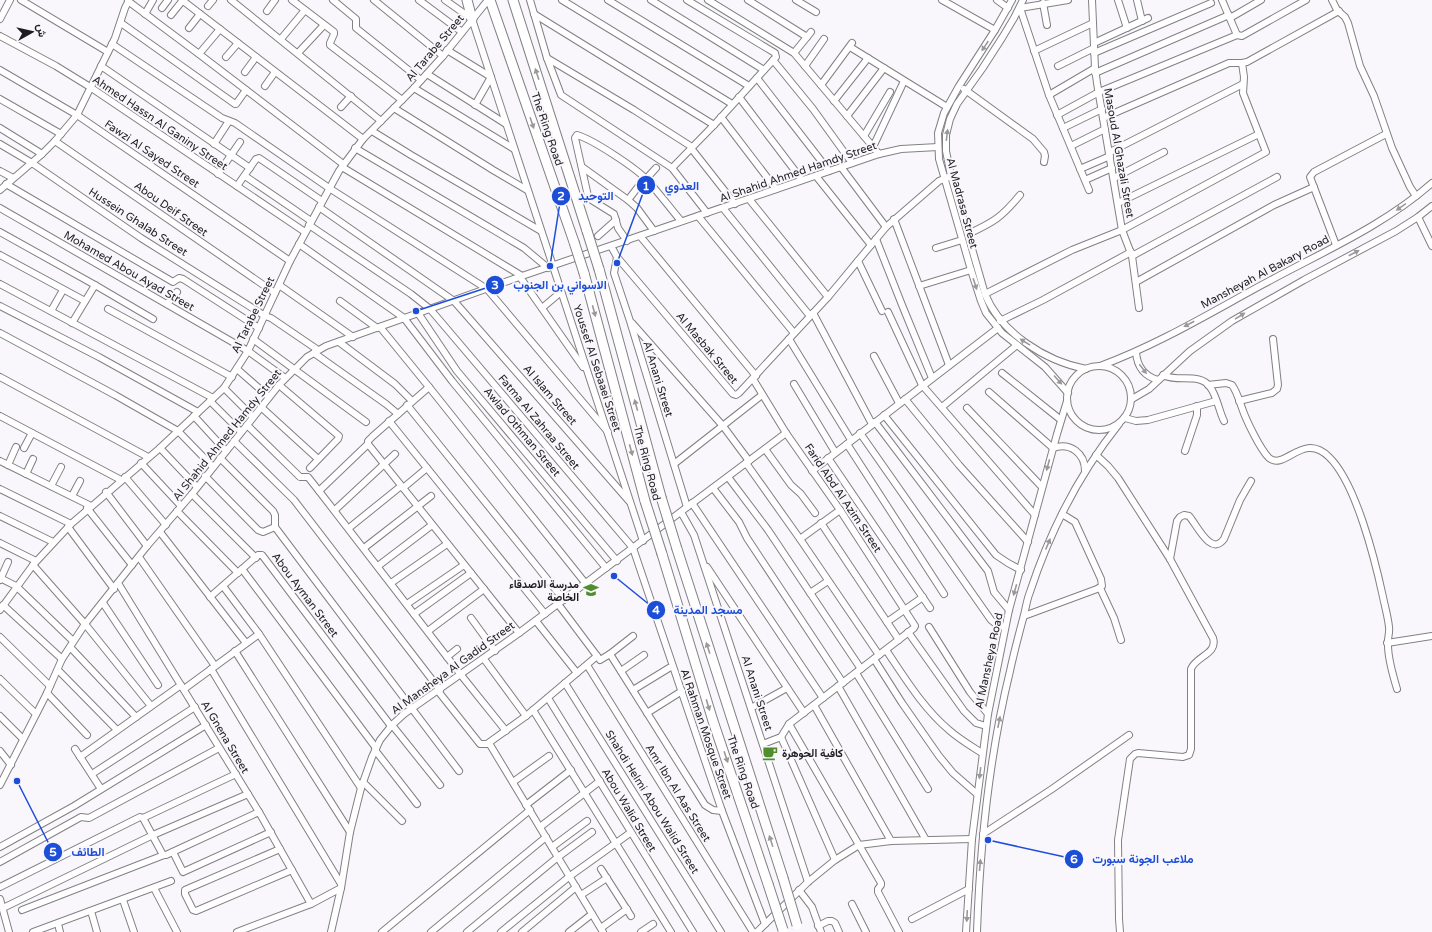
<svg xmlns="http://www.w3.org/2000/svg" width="1432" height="932" font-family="'Varela Round',Vazirmatn,sans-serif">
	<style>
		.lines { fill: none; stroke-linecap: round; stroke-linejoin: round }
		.minor-casing { stroke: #828085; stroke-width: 8 }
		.highway-casing { stroke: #828085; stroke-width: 11 }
		.minor { stroke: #fff; stroke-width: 6 }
		.highway { stroke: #fff; stroke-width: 9 }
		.highway-bridge-casing { stroke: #828085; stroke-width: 11; stroke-linecap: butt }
		.highway-bridge { stroke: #fff; stroke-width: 9 }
		.oneway { fill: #99999a }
		.labels { text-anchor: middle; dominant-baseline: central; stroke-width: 4; stroke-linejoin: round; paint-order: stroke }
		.street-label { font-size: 11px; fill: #1d1c1e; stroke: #f9f6fc }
		.poi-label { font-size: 11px; font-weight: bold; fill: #1d1c1e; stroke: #f9f6fc; text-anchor: end }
		.leader { fill: none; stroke: #1d4ed8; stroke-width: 1.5 }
		.callout-dot { fill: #1d4ed8; stroke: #f9f6fc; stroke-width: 1.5 }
		.mark-label { font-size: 12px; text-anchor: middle; font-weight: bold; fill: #fff }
		.callout-label { font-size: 12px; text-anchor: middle; font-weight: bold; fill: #1d4ed8; stroke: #f9f6fc; stroke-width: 4; stroke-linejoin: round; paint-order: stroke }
	</style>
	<rect width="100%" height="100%" fill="#f9f6fc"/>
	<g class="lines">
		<!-- minor casing -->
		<g class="minor-casing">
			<g id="minor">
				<polyline points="21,0 108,52"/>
				<polyline points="182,0 363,139"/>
				<polyline points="231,0 381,121"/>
				<polyline points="292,0 334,32 334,34 330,43 330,45 402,100"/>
				<polyline points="333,0 356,19 356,28 421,80"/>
				<polyline points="374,0 443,56"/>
				<polyline points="419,0 462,32"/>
				<polyline points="445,0 472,19 643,541"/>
				<polyline points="530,0 547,58 561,95 672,168 707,213"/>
				<polyline points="562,0 732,104"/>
				<polyline points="608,0 749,86"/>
				<polyline points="651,0 764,70"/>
				<polyline points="708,0 794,53 879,154"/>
				<polyline points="748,0 807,37"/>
				<polyline points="796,0 816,12"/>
				<polyline points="942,0 995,30"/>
				<polyline points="997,0 1008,8"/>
				<polyline points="1012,0 995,30 959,86 944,113 938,133 939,159 971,270 981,301 986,313 1002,333 1045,367 1068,393"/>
				<path d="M 1023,0 L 1014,18 L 1002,38 L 982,69 L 957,104 L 950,119 L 946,135 L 946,151 L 951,176 L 985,294 C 1001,333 1045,361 1086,369"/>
				<polyline points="1068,0 1020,8 1049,95 1089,190"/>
				<polyline points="1092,0 1095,68 1097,83 1122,230 1132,256 1139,308"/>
				<polyline points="1118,0 1127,28"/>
				<polyline points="1137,0 1142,21"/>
				<polyline points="1222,0 1237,35"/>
				<polyline points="1332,0 1337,10 1345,17 1348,23 1360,66 1374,96 1392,148 1410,187 1416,196"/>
				<polyline points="128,1 199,54 343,164"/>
				<polyline points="1043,3 1047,25"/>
				<polyline points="208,6 213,0"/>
				<polyline points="162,8 168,0"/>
				<polyline points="267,11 275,0"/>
				<polyline points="145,14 153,0"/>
				<polyline points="534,14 714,125"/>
				<polyline points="171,15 183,0"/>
				<polyline points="1230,18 1261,0"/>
				<polyline points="0,19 10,0"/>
				<polyline points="121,23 235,104 236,104 246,90"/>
				<polyline points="189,28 200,14"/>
				<polyline points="0,36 56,66 90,87 305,232"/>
				<polyline points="281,39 305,10"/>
				<polyline points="1094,43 1148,18"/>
				<polyline points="112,44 222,118 235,123 329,188 487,289 608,432"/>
				<polyline points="850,47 947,107"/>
				<polyline points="447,50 491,77 475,105"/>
				<polyline points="1034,51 1093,23"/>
				<polyline points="298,53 324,25"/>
				<polyline points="794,53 811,32"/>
				<polyline points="1094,53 1211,3"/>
				<polyline points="199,54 220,29"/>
				<polyline points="226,57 238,43"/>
				<polyline points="547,58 634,110 692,147"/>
				<polyline points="773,60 813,109 852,163"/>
				<polyline points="101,66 250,168"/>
				<polyline points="805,66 824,39"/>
				<polyline points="1058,66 1094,48"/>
				<polyline points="0,70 77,115 290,261"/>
				<polyline points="245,72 256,57"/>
				<polyline points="1095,73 1229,15"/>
				<polyline points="427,74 506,124"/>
				<polyline points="757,78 829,171"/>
				<polyline points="821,85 852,43"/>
				<polyline points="265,86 275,72"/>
				<polyline points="414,88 514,149"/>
				<polyline points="964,89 1033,139 1044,152 1045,156 1044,162"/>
				<polyline points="1049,95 1095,68"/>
				<polyline points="739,97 802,180"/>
				<polyline points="0,99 61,134"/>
				<polyline points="834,101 868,58"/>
				<polyline points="341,107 351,96"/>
				<polyline points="394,108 493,170 527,190"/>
				<polyline points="1057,115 1099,92 1237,35 1242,36 1306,0"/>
				<polyline points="847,116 884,68"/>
				<polyline points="721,117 776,189"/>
				<polyline points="1103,118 1229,63 1242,63 1247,62 1339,11"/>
				<polyline points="0,128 42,154"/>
				<polyline points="1063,128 1102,109"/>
				<polyline points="372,131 411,155 541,231"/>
				<polyline points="864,136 890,92"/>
				<polyline points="55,141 275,293"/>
				<polyline points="0,144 32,163 141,238 265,316 271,318 318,350"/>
				<polyline points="214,144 229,121"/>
				<polyline points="1071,146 1105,129"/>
				<polyline points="873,147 904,81"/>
				<polyline points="355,148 524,248 548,268"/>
				<polyline points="691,148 735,204"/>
				<polyline points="1110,152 1243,84"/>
				<polyline points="342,167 522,276"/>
				<polyline points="582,167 628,200 637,208 654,231"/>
				<polyline points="841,167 886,227"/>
				<polyline points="672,168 714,125 776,57 775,53 687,0"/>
				<polyline points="1080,169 1110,156"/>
				<polyline points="0,171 13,178"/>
				<polyline points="218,174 240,142"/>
				<polyline points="245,176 311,221"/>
				<polyline points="816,176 871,245"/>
				<polyline points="1114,178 1164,152"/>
				<polyline points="646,179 656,168"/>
				<polyline points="1085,180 1112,168"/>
				<polyline points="6,184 173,282 179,278 183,279 259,328"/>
				<polyline points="237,186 256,159 259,158 322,201"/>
				<polyline points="0,190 42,154 55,141 77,115 115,38 125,8 129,0"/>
				<polyline points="749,199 828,297"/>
				<polyline points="628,200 638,187"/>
				<polyline points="1118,203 1259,134"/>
				<polyline points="319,207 454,301 629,501"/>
				<polyline points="0,208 248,351 285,378"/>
				<polyline points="723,208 810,316"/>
				<polyline points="698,216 794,333"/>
				<polyline points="1418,217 1432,246"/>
				<polyline points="894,219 949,365"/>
				<polyline points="309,225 411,294 430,309 633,548 722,811 765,924"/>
				<polyline points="0,232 95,285 153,319"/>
				<path d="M 968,234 C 994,222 1002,217 1020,195"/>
				<polyline points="598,236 616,220"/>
				<polyline points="640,236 756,376"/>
				<polyline points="876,239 902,305 932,378"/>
				<path d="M 627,241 L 618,228 L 614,214 L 590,199 L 588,196 L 575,138 L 577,135 C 592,139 636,168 647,180 C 659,193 670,208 681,221"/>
				<polyline points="299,244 404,318 452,381 606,568"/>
				<polyline points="1336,245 1310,177 1314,172 1386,134"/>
				<polyline points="611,246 617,257 733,394 736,395 739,393 828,297 886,227 939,181 951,176"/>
				<polyline points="936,248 962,240"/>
				<polyline points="0,255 85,301"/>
				<polyline points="1132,256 1277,177"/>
				<polyline points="617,257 614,273 630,321 687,507"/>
				<polyline points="858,261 882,311"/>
				<polyline points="520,277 583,367"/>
				<polyline points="1136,282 1274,205 1314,187"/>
				<polyline points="0,284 213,398"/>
				<polyline points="279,285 353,337"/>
				<polyline points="919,286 971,270"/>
				<polyline points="985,294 1072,250 1122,230 1266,152 1243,93 1244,77 1242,63"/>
				<polyline points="340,301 377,328"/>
				<polyline points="167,304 177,292"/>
				<polyline points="0,306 99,357 198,412"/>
				<polyline points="542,308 561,292"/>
				<polyline points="108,309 232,377"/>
				<polyline points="51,311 63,290"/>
				<polyline points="888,312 922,385 1035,515"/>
				<polyline points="418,313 457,371 617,561"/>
				<polyline points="813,313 872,424"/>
				<polyline points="1000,321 1043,300 1131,252"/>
				<polyline points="72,323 95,285"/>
				<polyline points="632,323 723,426 749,461"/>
				<polyline points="380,327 429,387 586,584"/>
				<polyline points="0,333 115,395 178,431 213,467"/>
				<polyline points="253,339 366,422"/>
				<polyline points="789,339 851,440"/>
				<polyline points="339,342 395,384 412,401"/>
				<path d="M 1136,352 C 1137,366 1144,376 1158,380"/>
				<polyline points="314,353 386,404 398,414"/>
				<polyline points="874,356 899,403"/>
				<circle cx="1099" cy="398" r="32"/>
				<path d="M 1100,366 C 1160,344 1215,310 1271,280 C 1325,251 1386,224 1432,183"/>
				<polyline points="237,369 269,397"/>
				<polyline points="1002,373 1061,420"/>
				<path d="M 1163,375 C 1177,383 1200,372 1210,387 C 1217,396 1219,411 1224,421"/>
				<polyline points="0,377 148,457"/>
				<polyline points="753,379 786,433 840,510 915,626 914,628 789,724 781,737 763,744"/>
				<polyline points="794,384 835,452"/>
				<polyline points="279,385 339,436 338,439 310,468"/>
				<path d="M 1208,385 L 1226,383 L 1232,385 C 1237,392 1239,400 1242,408 C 1246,420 1260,449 1269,458 C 1285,471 1303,431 1329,457 C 1356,483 1375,560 1383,597 C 1385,607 1388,617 1389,627 C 1390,633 1387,639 1388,645 C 1388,660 1393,675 1397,689"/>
				<polyline points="224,388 253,417"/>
				<path d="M 989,392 L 1053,448 C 1070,442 1085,453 1085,471"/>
				<polyline points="905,399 959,465 1028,542"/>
				<polyline points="1132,399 1149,389 1190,351 1232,321 1304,280 1396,231 1418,217 1432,206"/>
				<polyline points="210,401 241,432"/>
				<polyline points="1239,401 1272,393 1277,389 1278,385 1273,339"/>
				<polyline points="407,405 564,600"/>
				<polyline points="261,407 318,459"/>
				<polyline points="942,407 1017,345"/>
				<polyline points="967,408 1042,487"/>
				<polyline points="884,415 996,555 1008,563 1021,570"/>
				<polyline points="0,416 121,480"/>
				<polyline points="194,416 226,451"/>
				<polyline points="1125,418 1136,421 1148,420 1216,401"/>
				<polyline points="389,421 545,614"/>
				<polyline points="875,422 988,571 994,592 1009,610"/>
				<polyline points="247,425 300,477 308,477 319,491 461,675 506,731"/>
				<polyline points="860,433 991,620 997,625 1005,627"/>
				<polyline points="234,441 294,500 440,690"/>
				<polyline points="368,444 519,633"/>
				<polyline points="847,444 944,594"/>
				<polyline points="24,448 32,433"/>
				<polyline points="160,448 197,487"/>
				<polyline points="765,449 791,485 801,494 815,513"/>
				<polyline points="1185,451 1197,415 1197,406"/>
				<path d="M 1096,455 L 1108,466 L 1118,478 L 1170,559 L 1213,638 C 1218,654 1196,656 1191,669 L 1191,749 L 1189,755 L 1183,757 L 1138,753 L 1135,754 L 1130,759 L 1118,840 L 1119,919 L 1120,932"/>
				<polyline points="220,458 273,511 275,515 275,527"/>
				<polyline points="828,458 930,608"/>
				<polyline points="0,461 91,506"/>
				<polyline points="141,463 181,506"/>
				<polyline points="746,463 800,539 879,655"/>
				<polyline points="674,464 762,395"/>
				<polyline points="8,465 16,447"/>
				<polyline points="812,471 998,328"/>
				<polyline points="26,474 33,459"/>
				<polyline points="205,476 258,530 263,532 275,527"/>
				<polyline points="125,477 166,525"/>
				<polyline points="728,477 768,530 861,669"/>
				<polyline points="51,486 61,467"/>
				<polyline points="403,488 427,468"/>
				<polyline points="713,488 739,522 747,538 843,683"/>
				<polyline points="0,489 71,524"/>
				<polyline points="319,491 368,444 368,441 373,436 429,387"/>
				<polyline points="106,492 147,546"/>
				<polyline points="192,494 256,558"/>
				<polyline points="72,496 80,481"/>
				<polyline points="692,503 823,698"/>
				<polyline points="87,508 132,565"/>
				<polyline points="335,510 395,454"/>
				<polyline points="177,511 238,573"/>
				<polyline points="681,512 694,535 808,882"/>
				<polyline points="0,516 53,542"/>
				<polyline points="821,523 899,640"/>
				<polyline points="68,527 114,589"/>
				<polyline points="275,527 459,771"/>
				<polyline points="349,528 401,486"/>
				<polyline points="160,532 246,643"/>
				<polyline points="800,539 840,510"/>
				<polyline points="0,543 36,561"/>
				<polyline points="364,548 431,496"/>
				<polyline points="139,557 215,666"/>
				<path d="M 1170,559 L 1177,521 L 1180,517 L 1184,515 L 1189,516 C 1197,525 1211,557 1224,539 L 1240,500 L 1251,481"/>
				<polyline points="33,565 85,624 151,706"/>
				<polyline points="378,566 432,525"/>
				<polyline points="707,567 804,713"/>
				<polyline points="242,569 376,748"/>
				<polyline points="0,578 16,586 73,641"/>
				<polyline points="0,580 8,562"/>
				<polyline points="118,583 259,812 311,904"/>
				<polyline points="391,583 447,544"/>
				<polyline points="223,586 259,634 361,788"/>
				<polyline points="1100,588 1114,618 1121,640"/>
				<polyline points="810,593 828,581"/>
				<polyline points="210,597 258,555 262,555 391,726"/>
				<polyline points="103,603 158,685"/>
				<polyline points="407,604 464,565"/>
				<polyline points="558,604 600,660 610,654 633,636"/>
				<polyline points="3,605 62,659"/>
				<polyline points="0,610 33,565 71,524 160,448 224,388 248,351 290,261 339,171 363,139 414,88 443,56 488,0"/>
				<polyline points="414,614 471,573"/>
				<polyline points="1024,616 1097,589 1102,586 1101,579 1075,522 1062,514"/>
				<polyline points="471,618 495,651"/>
				<polyline points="536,621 577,673"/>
				<polyline points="887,622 923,597"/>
				<polyline points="929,627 970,692 988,714"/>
				<polyline points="428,631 484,589"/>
				<polyline points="908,632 964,711 976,723 986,726"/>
				<polyline points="0,637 50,686"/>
				<polyline points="1387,643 1432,636"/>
				<polyline points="70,647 136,717"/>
				<path d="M 886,650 C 905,678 923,708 949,730 C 959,739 971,746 982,753"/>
				<polyline points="235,651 350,832"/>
				<polyline points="610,654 705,805 713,810 722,811"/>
				<polyline points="447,657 457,649"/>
				<polyline points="484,659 526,716"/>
				<polyline points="874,659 902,703 939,756 953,773 977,794"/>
				<polyline points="587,665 753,932"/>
				<polyline points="211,669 341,884"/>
				<polyline points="58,670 117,730"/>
				<polyline points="621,671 644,655"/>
				<polyline points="856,673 928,789"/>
				<polyline points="0,679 36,714"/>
				<polyline points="565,683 721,932"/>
				<polyline points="838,686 926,840"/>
				<polyline points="184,689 259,634"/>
				<polyline points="633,690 669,668"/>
				<polyline points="438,691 480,744 487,744 526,716 597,656"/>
				<polyline points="47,693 87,735"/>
				<polyline points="548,698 693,932"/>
				<polyline points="814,705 891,841"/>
				<polyline points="751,708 787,688"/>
				<polyline points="533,710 671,932"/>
				<polyline points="647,713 682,691"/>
				<polyline points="0,716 23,739"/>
				<polyline points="789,724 881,883 881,885 878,889 878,892 899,932"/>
				<polyline points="392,725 440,785"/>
				<polyline points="781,737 835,860"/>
				<polyline points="489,743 603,932"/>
				<polyline points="75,749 101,789"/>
				<polyline points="375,750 417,804"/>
				<polyline points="0,751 11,765"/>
				<polyline points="80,757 181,685"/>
				<polyline points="92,774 195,707"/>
				<polyline points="363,782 402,821"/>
				<polyline points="513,782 549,756"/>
				<polyline points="0,785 47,693 62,659 85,624 147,546 192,494 279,385 307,357 326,346 522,276 879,154 901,149 938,147"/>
				<polyline points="526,805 571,770"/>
				<polyline points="143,818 236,774"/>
				<polyline points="143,818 163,855"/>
				<polyline points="540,827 600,781"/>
				<polyline points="983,834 1052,789 1129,735"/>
				<polyline points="0,847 74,806 206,725"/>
				<polyline points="552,847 587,821"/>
				<polyline points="280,849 185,890 185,894 193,910 196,911 292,870"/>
				<polyline points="173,852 183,872 271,832"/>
				<polyline points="0,862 81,817 89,818 219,748"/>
				<polyline points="601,869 631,916"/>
				<polyline points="0,887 140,817 143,818"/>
				<polyline points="154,888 177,932"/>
				<polyline points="799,890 812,907 821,932"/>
				<polyline points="581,895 607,878"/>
				<polyline points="0,899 9,932"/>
				<polyline points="123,900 134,932"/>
				<polyline points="852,904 866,932"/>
				<polyline points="3,908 153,835 248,794"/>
				<polyline points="22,910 164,855 166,855 259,812"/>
				<polyline points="91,911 97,932"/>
				<polyline points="912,919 969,889"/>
				<polyline points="58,924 60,932"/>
				<polyline points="818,926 828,921 832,921 835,923 839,932"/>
				<polyline points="601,928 627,909"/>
				<polyline points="33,932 171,881"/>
				<polyline points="237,932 311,904 341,888"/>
				<polyline points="331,932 341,888 350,832 361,788 372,757 380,740 392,725 404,714 519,633 786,433"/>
				<polyline points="382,932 530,810"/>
				<polyline points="431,932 546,837"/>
				<polyline points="467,932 558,857 592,832"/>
				<polyline points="501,932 570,876 630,833"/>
				<polyline points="522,932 576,887"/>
				<polyline points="569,932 592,914"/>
				<polyline points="641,932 653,924"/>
				<polyline points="757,932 808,882 835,860 859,845 891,841 972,839"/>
				<polyline points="966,932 972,839 988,714 1009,610 1057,434 1067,401"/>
				<path d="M 977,932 C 980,844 989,757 1010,671 C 1014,652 1019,634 1024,615 C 1026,607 1027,599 1030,592 C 1050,531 1079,474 1119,424"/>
			</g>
		</g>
		<!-- highway casing -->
		<g class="highway-casing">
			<g id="highway">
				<polyline points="467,0 472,19"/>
				<polyline points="490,0 574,242"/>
				<polyline points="513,0 587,231"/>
				<polyline points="599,269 661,497"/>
				<polyline points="584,273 645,501"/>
				<polyline points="677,549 783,878"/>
				<polyline points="662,554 713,721 768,884"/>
			</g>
		</g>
		<!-- minor -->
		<use href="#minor" class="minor"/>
		<!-- highway -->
		<use href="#highway" class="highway"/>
		<!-- highway-bridge casing -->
		<g class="highway-bridge-casing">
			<g id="highway-bridge">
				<polyline points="587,231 599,269"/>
				<polyline points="574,242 584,273"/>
				<polyline points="661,497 677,549"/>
				<polyline points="645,501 662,554"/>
				<polyline points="783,878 797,925"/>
				<polyline points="768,884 783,930"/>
			</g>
		</g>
		<!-- highway-bridge -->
		<use href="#highway-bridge" class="highway-bridge"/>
	</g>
	<!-- one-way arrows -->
	<defs><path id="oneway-solid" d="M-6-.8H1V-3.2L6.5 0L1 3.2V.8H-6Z"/></defs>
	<g class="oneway">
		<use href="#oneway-solid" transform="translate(985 46) rotate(123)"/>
		<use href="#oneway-solid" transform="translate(537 74) rotate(-108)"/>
		<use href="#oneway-solid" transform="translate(532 123) rotate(71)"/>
		<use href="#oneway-solid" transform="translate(947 135) rotate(-83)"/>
		<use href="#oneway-solid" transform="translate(1401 207) rotate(145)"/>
		<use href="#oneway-solid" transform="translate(1354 253) rotate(-28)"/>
		<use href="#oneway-solid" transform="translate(975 284) rotate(72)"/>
		<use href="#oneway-solid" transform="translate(594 311) rotate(75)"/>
		<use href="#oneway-solid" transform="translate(1240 316) rotate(-32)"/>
		<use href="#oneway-solid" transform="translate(1189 324) rotate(152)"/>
		<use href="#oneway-solid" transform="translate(1025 342) rotate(-148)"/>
		<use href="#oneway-solid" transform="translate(1143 369) rotate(53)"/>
		<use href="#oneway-solid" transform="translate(1058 380) rotate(48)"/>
		<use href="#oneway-solid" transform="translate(636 405) rotate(-105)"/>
		<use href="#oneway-solid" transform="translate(631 450) rotate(75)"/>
		<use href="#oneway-solid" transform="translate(1048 465) rotate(105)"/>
		<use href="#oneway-solid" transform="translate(1048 544) rotate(-67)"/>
		<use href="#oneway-solid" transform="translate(1015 590) rotate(106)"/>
		<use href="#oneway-solid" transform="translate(708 648) rotate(-108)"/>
		<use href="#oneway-solid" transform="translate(708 705) rotate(73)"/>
		<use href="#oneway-solid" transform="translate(999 722) rotate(-79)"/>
		<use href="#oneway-solid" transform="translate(726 757) rotate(71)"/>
		<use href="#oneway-solid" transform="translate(980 773) rotate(97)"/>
		<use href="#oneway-solid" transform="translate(771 841) rotate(-108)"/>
		<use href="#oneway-solid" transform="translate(980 865) rotate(-85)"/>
		<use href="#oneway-solid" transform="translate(967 916) rotate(93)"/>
	</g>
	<!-- icons -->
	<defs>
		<g id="school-bare" transform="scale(1.2)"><path d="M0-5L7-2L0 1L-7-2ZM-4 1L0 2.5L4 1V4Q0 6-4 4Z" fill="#4f8d2d" stroke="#f9f6fc" stroke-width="2.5" paint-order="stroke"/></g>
		<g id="cafe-bare" transform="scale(1.2)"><path d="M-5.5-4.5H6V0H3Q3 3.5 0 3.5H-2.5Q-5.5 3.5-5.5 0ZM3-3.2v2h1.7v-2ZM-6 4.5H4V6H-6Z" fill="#4f8d2d" stroke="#f9f6fc" stroke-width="2.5" paint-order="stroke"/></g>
	</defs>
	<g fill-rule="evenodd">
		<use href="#school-bare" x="591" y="590"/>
		<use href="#cafe-bare" x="770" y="753"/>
	</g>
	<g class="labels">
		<!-- street labels -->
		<g class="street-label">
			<text transform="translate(435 48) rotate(-50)">Al Tarabe Street</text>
			<text transform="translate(160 123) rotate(34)">Ahmed Hassn Al Ganiny Street</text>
			<text transform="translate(547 129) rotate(71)">The Ring Road</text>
			<text transform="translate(1119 153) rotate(80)">Masoud Al Ghazali Street</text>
			<text transform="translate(152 154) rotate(34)">Fawzi Al Sayed Street</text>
			<text transform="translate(798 172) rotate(-19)">Al Shahid Ahmed Hamdy Street</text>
			<text transform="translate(962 203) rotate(75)">Al Madrasa Street</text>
			<text transform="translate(171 209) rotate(35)">Abou Deif Street</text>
			<text transform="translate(138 222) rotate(33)">Hussein Ghalab Street</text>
			<text transform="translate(129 271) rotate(30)">Mohamed Abou Ayad Street</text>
			<text transform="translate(1265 272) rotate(-28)">Mansheyah Al Bakary Road</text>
			<text transform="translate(253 315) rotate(-64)">Al Tarabe Street</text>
			<text transform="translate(707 348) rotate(50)">Al Masbak Street</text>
			<text transform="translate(597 368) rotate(72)">Youssef Al Sebaaei Street</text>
			<text transform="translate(658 379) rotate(73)">Al Anani Street</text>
			<text transform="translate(550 395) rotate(49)">Al Islam Street</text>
			<text transform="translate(539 422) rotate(50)">Fatma Al Zahraa Street</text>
			<text transform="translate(522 432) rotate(50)">Awlad Othman Street</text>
			<text transform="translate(227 435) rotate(-51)">Al Shahid Ahmed Hamdy Street</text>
			<text transform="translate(647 463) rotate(75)">The Ring Road</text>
			<text transform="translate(843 498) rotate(56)">Farid Abd Al Azim Street</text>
			<text transform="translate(305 595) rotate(53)">Abou Ayman Street</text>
			<text transform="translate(989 661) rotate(-78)">Al Mansheya Road</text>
			<text transform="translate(453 668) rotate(-36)">Al Mansheya Al Gadid Street</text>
			<text transform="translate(757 693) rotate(72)">Al Anani Street</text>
			<text transform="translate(706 734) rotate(71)">Al Rahman Mosque Street</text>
			<text transform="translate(225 737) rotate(59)">Al Gnena Street</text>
			<text transform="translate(743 772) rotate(71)">The Ring Road</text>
			<text transform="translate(678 793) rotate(58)">Amr Ibn Al Aas Street</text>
			<text transform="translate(652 802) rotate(58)">Shahdi Helmi Abou Walid Street</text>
			<text transform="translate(629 810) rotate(59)">Abou Walid Street</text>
		</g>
		<!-- poi labels -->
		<g class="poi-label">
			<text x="579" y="584">مدرسة الاصدقاء<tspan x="579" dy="13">الخاصة</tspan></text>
			<text x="782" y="753" text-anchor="start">كافية الحوهرة</text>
		</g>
	</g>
	<!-- callouts -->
	<path class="leader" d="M617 263L646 185M550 266L561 196M416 311L495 285M614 576L656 610M17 781L53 852M988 840L1074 859"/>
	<g class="callout-dot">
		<circle cx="617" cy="263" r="4"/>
		<circle cx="550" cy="266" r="4"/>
		<circle cx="416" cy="311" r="4"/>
		<circle cx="614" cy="576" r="4"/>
		<circle cx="17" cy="781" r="4"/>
		<circle cx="988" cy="840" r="4"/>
		<circle cx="646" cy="185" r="10"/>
		<circle cx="561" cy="196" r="10"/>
		<circle cx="495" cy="285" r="10"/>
		<circle cx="656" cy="610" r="10"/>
		<circle cx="53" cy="852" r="10"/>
		<circle cx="1074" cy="859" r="10"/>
	</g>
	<g class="mark-label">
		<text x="646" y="190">1</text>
		<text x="561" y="200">2</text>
		<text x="495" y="289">3</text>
		<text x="656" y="614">4</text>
		<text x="53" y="856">5</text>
		<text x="1074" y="863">6</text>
	</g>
	<g class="callout-label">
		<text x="682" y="190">العدوي</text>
		<text x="596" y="200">التوحيد</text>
		<text x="560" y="289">الاسواني بن الجنوب</text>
		<text x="708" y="614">مسجد المدينة</text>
		<text x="88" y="856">الطائف</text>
		<text x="1143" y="863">ملاعب الجونة سبورت</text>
	</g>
	<!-- north arrow -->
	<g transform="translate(32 32) rotate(82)" stroke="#f9f6fc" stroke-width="3" paint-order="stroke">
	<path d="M0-3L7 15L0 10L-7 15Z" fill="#1d1c1e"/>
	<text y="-6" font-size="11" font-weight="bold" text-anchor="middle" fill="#1d1c1e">ش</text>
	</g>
</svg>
